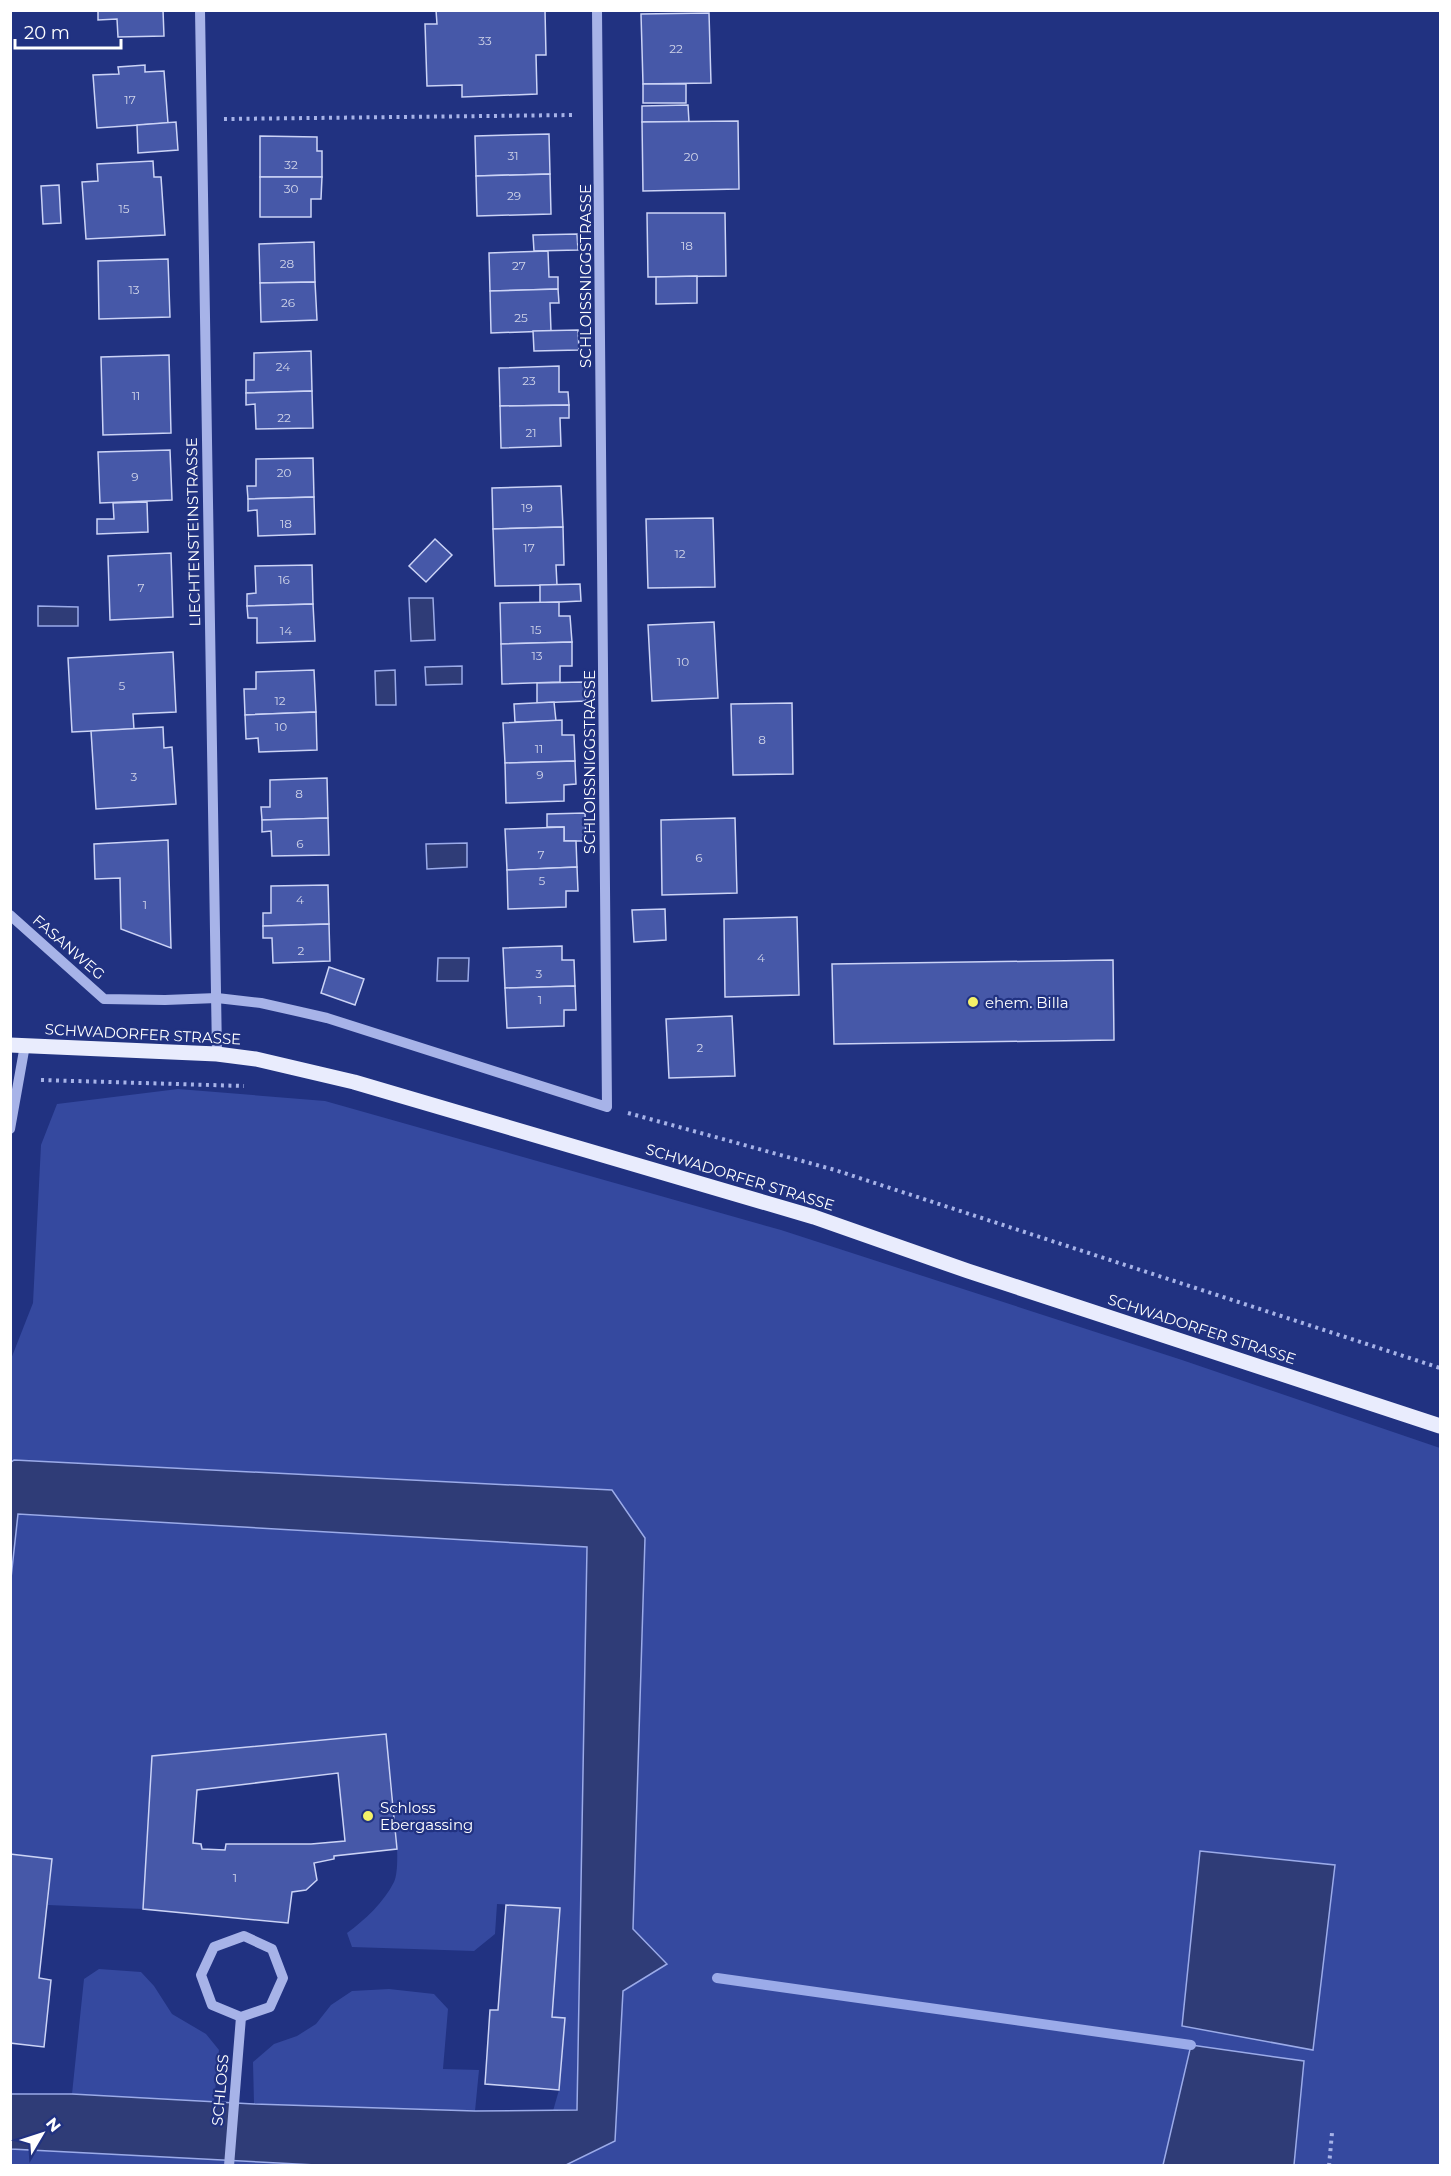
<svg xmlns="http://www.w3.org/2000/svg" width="1451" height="2176" font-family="Montserrat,sans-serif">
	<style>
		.green { fill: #35499f }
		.water { fill: #2f3c77; stroke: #9babe9; stroke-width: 1.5 }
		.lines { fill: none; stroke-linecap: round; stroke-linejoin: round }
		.stream { stroke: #9babe9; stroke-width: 10 }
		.building { fill: #4658a8; stroke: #cbd3f6; stroke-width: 1.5; fill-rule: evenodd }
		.path { stroke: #a7b3e8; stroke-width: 4; stroke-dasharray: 3 4.5; stroke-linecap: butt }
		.minor { stroke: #a7b3e8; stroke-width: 10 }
		.major { stroke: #e9ecfd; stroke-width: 15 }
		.poi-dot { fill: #f4f168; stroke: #213281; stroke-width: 2 }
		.labels { text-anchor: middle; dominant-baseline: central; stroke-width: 4.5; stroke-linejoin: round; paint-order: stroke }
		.number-label { font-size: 12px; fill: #d1d5e9 }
		.street-label { font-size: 15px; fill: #fff; stroke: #213281 }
		.poi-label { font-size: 15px; fill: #fff; stroke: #213281; text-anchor: start }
	</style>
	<rect width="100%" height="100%" fill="#213281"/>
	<!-- green -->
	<g class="green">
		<polygon points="178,1089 325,1101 781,1230 1182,1360 1440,1448 1440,2165 1294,2165 1304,2061 1191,2045 1163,2165 520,2165 566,2165 615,2141 623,1991 633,1929 645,1538 612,1491 14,1460 11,1463 11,1359 33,1303 41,1145 57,1104"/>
		<path d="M 18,1514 L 587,1547 L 577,2110 L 553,2111 L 559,2090 L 565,2019 L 552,2017 L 560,1908 L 497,1904 L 495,1934 L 474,1951 L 352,1947 L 347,1933 C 365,1920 384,1902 394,1882 C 404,1861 388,1762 386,1734 L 153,1756 L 143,1909 L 48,1905 L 52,1859 L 11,1854 L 10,1578 Z"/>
		<polygon points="99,1969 141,1972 154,1986 172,2014 206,2034 219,2050 214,2102 72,2094 84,1979"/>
		<polygon points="389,1989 434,1994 448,2009 443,2069 479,2070 475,2111 254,2104 253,2062 274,2044 297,2036 316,2024 331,2005 352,1991"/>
		<polygon points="11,2149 316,2165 11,2165"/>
	</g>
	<!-- water -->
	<g class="water">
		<polygon points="409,598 433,598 435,640 411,641"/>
		<polygon points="38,606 78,607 78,626 38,626"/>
		<polygon points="462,666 462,684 426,685 425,667"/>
		<polygon points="395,670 396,705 376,705 375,671"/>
		<polygon points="467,843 467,867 427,869 426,844"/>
		<polygon points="438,958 469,958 468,981 437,981"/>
		<polygon points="14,1460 612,1490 645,1538 633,1929 667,1964 623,1991 615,2141 566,2165 316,2165 11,2149 11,2094 72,2094 254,2104 475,2111 577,2110 587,1547 18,1514 11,1578 10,1463"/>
		<polygon points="1200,1851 1335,1865 1313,2050 1182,2026"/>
		<polygon points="1191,2045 1304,2061 1294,2165 1163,2165"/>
	</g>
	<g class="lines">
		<!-- stream -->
		<polyline class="stream" points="717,1978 1191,2045"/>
	</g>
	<!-- building -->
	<g class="building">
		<polygon points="98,10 163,10 164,36 118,37 117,19 98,20"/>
		<polygon points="436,10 545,10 546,55 536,55 537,94 462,97 462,85 427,86 425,24 437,24"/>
		<polygon points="709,13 711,83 643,84 641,14"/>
		<polygon points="145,65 145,72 164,71 168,123 97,128 93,75 119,74 118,67"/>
		<rect x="643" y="84" width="43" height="19"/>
		<polygon points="688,105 689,122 642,122 642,106"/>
		<polygon points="738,121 739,189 643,191 642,122"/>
		<polygon points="176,122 178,150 138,153 137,125"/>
		<polygon points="549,134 550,174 476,176 475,136"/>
		<polygon points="260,136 317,137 317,151 322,151 322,177 260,177"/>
		<polygon points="153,161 154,177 161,177 165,235 86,239 82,182 98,181 97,164"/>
		<polygon points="550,174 551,214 477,216 476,176"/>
		<polygon points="260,177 322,177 321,199 311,199 311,217 260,217"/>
		<polygon points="59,185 61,223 43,224 41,186"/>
		<polygon points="647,213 725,213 726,276 648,277"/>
		<polygon points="577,234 578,250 534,251 533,235"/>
		<polygon points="314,242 315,282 260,283 259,244"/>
		<polygon points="548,251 549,277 558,277 558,289 490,291 489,253"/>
		<polygon points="168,259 170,317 99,319 98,261"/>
		<polygon points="697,276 697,303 656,304 656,277"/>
		<polygon points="315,282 317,320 261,322 260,283"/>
		<polygon points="558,289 559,303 550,303 551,331 491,333 490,291"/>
		<polygon points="578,330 579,350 534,351 533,331"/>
		<polygon points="311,351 312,391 246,393 246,380 254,380 254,353"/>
		<polygon points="169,355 171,433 103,435 101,357"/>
		<polygon points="559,366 559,392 568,392 569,405 500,406 499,368"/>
		<polygon points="312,391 313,428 256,429 255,404 246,405 246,393"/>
		<polygon points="569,405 569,418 560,418 561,446 501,448 500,406"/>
		<polygon points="170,450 172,500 100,503 98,452"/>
		<polygon points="313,458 314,497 248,499 247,486 256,486 256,459"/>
		<polygon points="561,486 563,527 493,529 492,488"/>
		<polygon points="314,497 315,534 258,536 257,510 248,511 248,499"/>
		<polygon points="147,502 148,532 97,534 97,519 114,519 113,503"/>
		<polygon points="713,518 715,587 648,588 646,519"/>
		<polygon points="563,527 564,565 556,565 557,585 495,586 493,529"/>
		<polygon points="435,539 452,555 426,582 409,566"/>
		<polygon points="171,553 173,617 110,620 108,556"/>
		<polygon points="312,565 313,604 247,606 247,594 256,593 255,566"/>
		<polygon points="580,584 581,601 540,603 540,585"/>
		<polygon points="559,602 559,616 570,616 572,642 501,644 500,603"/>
		<polygon points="313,604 315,641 257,643 257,618 248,618 247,606"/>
		<polygon points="714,622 718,698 652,701 648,625"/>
		<polygon points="572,642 572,666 560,666 560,682 502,684 501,644"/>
		<polygon points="173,652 176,712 133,714 134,729 72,732 68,658"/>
		<polygon points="314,670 316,712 245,715 244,689 256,689 256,672"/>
		<polygon points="584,682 586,701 537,703 537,683"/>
		<polygon points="554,702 556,721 515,722 514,704"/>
		<polygon points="792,703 793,774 733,775 731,704"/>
		<polygon points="316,712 317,750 259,752 258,738 246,739 245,715"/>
		<polygon points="562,720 562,735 574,735 575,761 505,763 503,723"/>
		<polygon points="163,727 164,748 172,747 176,804 96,809 91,731"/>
		<polygon points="575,761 576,784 564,785 564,801 506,803 505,763"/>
		<polygon points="327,778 328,818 262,820 261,807 270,807 270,780"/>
		<polygon points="585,813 586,841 564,841 564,827 547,827 547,814"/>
		<polygon points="328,818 329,855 272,856 271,831 262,832 262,820"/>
		<polygon points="735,818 737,893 662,895 661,820"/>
		<polygon points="564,827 564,841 576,841 577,867 507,870 505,829"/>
		<polygon points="168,840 171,948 121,929 120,878 95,879 94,844"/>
		<polygon points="577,867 578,891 566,891 566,907 508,909 507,870"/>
		<polygon points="328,885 329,924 263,926 263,913 271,913 271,886"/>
		<polygon points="665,909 666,940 634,942 632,910"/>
		<polygon points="797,917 799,995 725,997 724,919"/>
		<polygon points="329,924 330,961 273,963 272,938 263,938 263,926"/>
		<polygon points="562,946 562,960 574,960 575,986 505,988 503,948"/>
		<polygon points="1113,960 1114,1040 834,1044 832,964"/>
		<polygon points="329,967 364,979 355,1005 321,993"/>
		<polygon points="575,986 576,1010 564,1010 564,1026 507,1028 505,988"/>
		<polygon points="732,1016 735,1076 669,1078 666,1019"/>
		<path d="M 386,1734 L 397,1849 L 334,1856 L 334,1859 L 314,1863 L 317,1880 L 306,1890 L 292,1892 L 288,1923 L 143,1909 L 152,1756 ZM 338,1773 L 345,1841 L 311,1844 L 226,1844 L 225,1850 L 202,1849 L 201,1844 L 193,1843 L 197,1790 Z"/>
		<polygon points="10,1854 52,1859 39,1978 51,1980 44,2047 10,2043"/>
		<polygon points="506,1905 560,1908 552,2017 565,2018 559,2090 485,2084 490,2010 498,2010"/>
	</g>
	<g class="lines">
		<!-- path -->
		<g class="path">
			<polyline points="224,119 574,115"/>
			<polyline points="41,1080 244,1086"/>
			<polyline points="628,1113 835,1170 1440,1368"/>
			<polyline points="1329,2166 1332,2133"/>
		</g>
		<!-- minor -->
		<g class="minor">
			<polyline points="200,10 217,1054"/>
			<polyline points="10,915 104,999 165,1000 217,998 261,1003 327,1018 607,1107 597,10"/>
			<polyline points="10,1129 25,1045"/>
			<polygon points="244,1936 272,1949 283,1978 270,2007 241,2017 212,2005 201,1975 214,1947"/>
			<polyline points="229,2166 241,2017"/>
		</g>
		<!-- major -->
		<polyline class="major" points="10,1045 217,1054 256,1059 354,1082 814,1217 968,1271 1440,1426"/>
	</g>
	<!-- markers -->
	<g class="poi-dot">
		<circle cx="973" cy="1002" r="6"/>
		<circle cx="368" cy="1816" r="6"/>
	</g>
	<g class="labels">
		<!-- number labels -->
		<g class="number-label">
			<text x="485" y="40">33</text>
			<text x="676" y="48">22</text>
			<text x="130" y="99">17</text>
			<text x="513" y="155">31</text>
			<text x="691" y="156">20</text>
			<text x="291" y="164">32</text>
			<text x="291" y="188">30</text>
			<text x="514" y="195">29</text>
			<text x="124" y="208">15</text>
			<text x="687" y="245">18</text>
			<text x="287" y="263">28</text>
			<text x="519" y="265">27</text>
			<text x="134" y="289">13</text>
			<text x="288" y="302">26</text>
			<text x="521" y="317">25</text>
			<text x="283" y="366">24</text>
			<text x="529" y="380">23</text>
			<text x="136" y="395">11</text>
			<text x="284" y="417">22</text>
			<text x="531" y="432">21</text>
			<text x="284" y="472">20</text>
			<text x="135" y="476">9</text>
			<text x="527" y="507">19</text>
			<text x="286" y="523">18</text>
			<text x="529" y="547">17</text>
			<text x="680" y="553">12</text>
			<text x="284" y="579">16</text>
			<text x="141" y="587">7</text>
			<text x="536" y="629">15</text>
			<text x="286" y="630">14</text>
			<text x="537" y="655">13</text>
			<text x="683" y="661">10</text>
			<text x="122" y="685">5</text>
			<text x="280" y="700">12</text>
			<text x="281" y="726">10</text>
			<text x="762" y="739">8</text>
			<text x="539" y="748">11</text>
			<text x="540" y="774">9</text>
			<text x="134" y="776">3</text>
			<text x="299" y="793">8</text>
			<text x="300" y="843">6</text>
			<text x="541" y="854">7</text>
			<text x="699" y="857">6</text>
			<text x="542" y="880">5</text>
			<text x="300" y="899">4</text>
			<text x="145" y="904">1</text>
			<text x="301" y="950">2</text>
			<text x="761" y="957">4</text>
			<text x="539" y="973">3</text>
			<text x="540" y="999">1</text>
			<text x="700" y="1047">2</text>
			<text x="235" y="1877">1</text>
		</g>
		<!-- street labels -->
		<g class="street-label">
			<text transform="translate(585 276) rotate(-90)">SCHLOISSNIGGSTRASSE</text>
			<text transform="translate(193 532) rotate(-91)">LIECHTENSTEINSTRASSE</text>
			<text transform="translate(589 762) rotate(-90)">SCHLOISSNIGGSTRASSE</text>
			<text transform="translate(69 947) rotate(41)">FASANWEG</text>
			<text transform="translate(143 1034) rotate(3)">SCHWADORFER STRASSE</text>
			<text transform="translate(740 1177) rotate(17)">SCHWADORFER STRASSE</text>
			<text transform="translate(1202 1329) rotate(18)">SCHWADORFER STRASSE</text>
			<text transform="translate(220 2090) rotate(-85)">SCHLOSS</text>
		</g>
		<!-- poi labels -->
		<g class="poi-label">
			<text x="985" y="1002">ehem. Billa</text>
			<text x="380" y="1807">Schloss<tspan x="380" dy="17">Ebergassing</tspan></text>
		</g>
	</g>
	<!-- border -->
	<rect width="1451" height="2176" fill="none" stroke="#ffffff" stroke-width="24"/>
	<!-- north arrow -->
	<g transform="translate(42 2134) rotate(51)" stroke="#213281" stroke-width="4.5" paint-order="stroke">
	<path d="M0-4.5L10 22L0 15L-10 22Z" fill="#ffffff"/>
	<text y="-9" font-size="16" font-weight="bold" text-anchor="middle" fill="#ffffff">N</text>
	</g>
	<!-- scale -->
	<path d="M15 39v9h106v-9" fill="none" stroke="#ffffff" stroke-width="3"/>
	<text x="24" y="39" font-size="18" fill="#ffffff" stroke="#213281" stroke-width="4.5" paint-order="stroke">20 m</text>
</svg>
